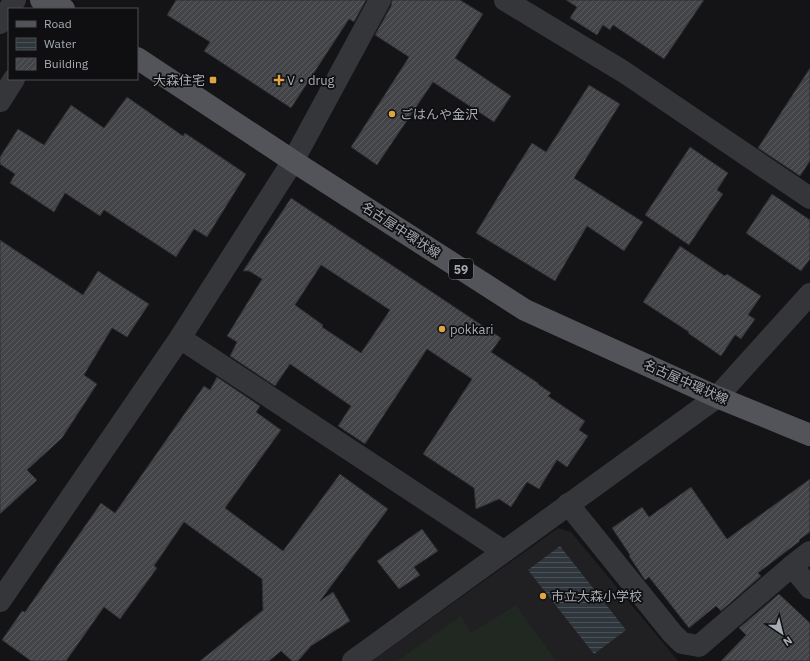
<svg xmlns="http://www.w3.org/2000/svg" width="810" height="661" font-family="'IBM Plex Sans','Noto Sans JP',sans-serif">
	<style>
		.built { fill: #202022 }
		.garden { fill: #212821 }
		.water { fill: url(#water-rules) }
		.building { fill: url(#building-hatch); stroke: #2e2e31; fill-rule: evenodd }
		.lines { fill: none; stroke-linecap: round; stroke-linejoin: round }
		.minor { stroke: #35363a; stroke-width: 22 }
		.major { stroke: #525459; stroke-width: 22 }
		.poi-dot { fill: #e0a442; stroke: #0f0f11; stroke-width: 1.5 }
		.labels { text-anchor: middle; dominant-baseline: central; stroke-width: 3.5; stroke-linejoin: round; paint-order: stroke }
		.shield { fill: #0f0f11; stroke: #797d83; stroke-width: 1 }
		.shield-label { font-size: 12px; font-weight: bold; fill: #a7acb4 }
		.poi-label { font-size: 13px; fill: #a7acb4; stroke: #0f0f11; text-anchor: start }
		.street-label { font-size: 13px; fill: #a7acb4; stroke: #0f0f11 }
	</style>
	<defs>
		<pattern id="water-rules" width="6" height="5" patternUnits="userSpaceOnUse"><rect width="6" height="5" fill="#2f373d"/><path d="M0 2.5h6" fill="none" stroke="#4a5157"/></pattern>
		<pattern id="building-hatch" width="6" height="6" patternUnits="userSpaceOnUse"><rect width="6" height="6" fill="#434448"/><path d="M-1 1l2-2M0 6l6-6M5 7l2-2" fill="none" stroke="#5b5c60"/></pattern>
	</defs>
	<rect width="100%" height="100%" fill="#141416"/>
	<!-- built -->
	<polygon class="built" points="558,528 571,532 678,661 372,661"/>
	<!-- garden -->
	<polygon class="garden" points="516,605 556,661 397,661 461,616 471,633"/>
	<!-- water -->
	<polygon class="water" points="560,546 626,630 594,654 528,570"/>
	<!-- building -->
	<g class="building">
		<polygon points="176,0 366,0 354,22 349,19 291,108 204,51 210,42 167,15"/>
		<polygon points="392,0 460,0 483,14 455,58 511,96 494,122 433,82 377,165 351,147 409,57 375,35 391,6"/>
		<polygon points="566,0 704,0 664,59 613,25 610,30 603,25 597,35 570,18 577,7"/>
		<polygon points="810,68 810,161 800,176 758,148"/>
		<polygon points="589,85 620,104 574,178 643,222 624,251 587,226 555,281 476,233 507,182 532,143 546,152"/>
		<polygon points="127,97 183,136 185,133 246,174 207,237 194,229 176,257 104,210 100,216 65,193 54,212 10,183 15,174 0,164 0,157 18,129 44,145 71,105 104,128"/>
		<polygon points="690,147 728,173 717,190 723,194 689,245 645,215"/>
		<polygon points="772,194 810,220 810,259 801,271 746,233"/>
		<path d="M 291,198 L 501,338 L 491,352 L 538,383 L 538,384 L 551,393 L 548,396 L 585,421 L 579,430 L 588,436 L 567,467 L 557,460 L 539,489 L 527,482 L 511,507 L 499,499 L 476,509 L 474,488 L 423,454 L 472,379 L 427,349 L 365,444 L 338,426 L 351,406 L 290,364 L 275,386 L 230,356 L 237,342 L 227,336 L 262,279 L 249,271 L 243,271 ZM 321,265 L 390,310 L 361,353 L 322,327 L 323,325 L 295,305 Z"/>
		<polygon points="0,240 83,295 98,271 149,304 127,337 112,328 84,375 97,384 62,438 27,470 37,480 0,514"/>
		<polygon points="680,246 725,276 727,274 761,296 748,315 755,319 741,339 735,335 721,356 688,333 689,332 643,302"/>
		<polygon points="217,377 260,406 256,412 281,430 225,508 283,551 340,474 388,509 320,601 333,592 350,621 311,646 298,661 292,661 281,651 269,661 200,661 263,610 262,579 184,522 154,566 157,568 120,619 104,607 66,661 31,661 2,640 22,611 25,612 101,503 115,513 204,386 210,390"/>
		<polygon points="810,479 810,532 799,540 800,541 758,573 761,576 721,611 716,606 689,628 649,577 645,580 629,556 630,555 612,528 642,507 649,517 691,487 727,539"/>
		<polygon points="422,529 438,551 414,567 420,575 399,589 377,561"/>
		<polygon points="779,594 810,623 810,661 721,661 746,635 739,628"/>
	</g>
	<g class="lines">
		<!-- minor -->
		<g class="minor">
			<polyline points="505,0 624,72 810,198"/>
			<polyline points="0,23 15,0"/>
			<polyline points="0,101 14,79"/>
			<polyline points="180,338 503,551"/>
			<polyline points="568,504 672,633 682,643 699,646 792,566"/>
			<polyline points="810,552 792,566 810,588"/>
			<polyline points="0,601 180,338 293,161 380,0"/>
			<polyline points="353,661 717,397 810,294"/>
		</g>
		<!-- major -->
		<g class="major">
			<polyline points="41,0 64,9"/>
			<polyline points="137,58 293,161 525,310 717,397 810,435"/>
		</g>
	</g>
	<!-- markers -->
	<g class="poi-dot">
		<rect x="209" y="76" width="8" height="8" rx="2"/>
		<path d="M277 74h4v4h4v4h-4v4h-4v-4h-4v-4h4z"/>
		<circle cx="392" cy="114" r="4"/>
		<circle cx="442" cy="329" r="4"/>
		<circle cx="543" cy="596" r="4"/>
	</g>
	<g class="labels">
		<!-- shield labels -->
		<rect class="shield" x="449" y="259" width="24" height="20" rx="3"/>
		<g class="shield-label">
			<text x="461" y="269">59</text>
		</g>
		<!-- poi labels -->
		<g class="poi-label">
			<text x="205" y="80" text-anchor="end">大森住宅</text>
			<text x="287" y="80">V・drug</text>
			<text x="400" y="114">ごはんや金沢</text>
			<text x="450" y="329">pokkari</text>
			<text x="551" y="596">市立大森小学校</text>
		</g>
		<!-- street labels -->
		<g class="street-label">
			<text transform="translate(401 230) rotate(33)">名古屋中環状線</text>
			<text transform="translate(686 382) rotate(24)">名古屋中環状線</text>
		</g>
	</g>
	<!-- legend -->
	<rect x="8" y="8" width="130" height="72" fill="#0f0f11" stroke="#4c4e52"/>
	<rect x="16" y="21" width="20" height="6" fill="#525459" stroke="#4c4e52"/>
	<text x="44" y="28" font-size="12" fill="#a7acb4">Road</text>
	<rect x="16" y="38" width="20" height="12" fill="url(#water-rules)" stroke="#4c4e52"/>
	<text x="44" y="48" font-size="12" fill="#a7acb4">Water</text>
	<rect x="16" y="58" width="20" height="12" fill="url(#building-hatch)" stroke="#4c4e52"/>
	<text x="44" y="68" font-size="12" fill="#a7acb4">Building</text>
	<!-- north arrow -->
	<g transform="translate(782 633) rotate(145)" stroke="#0f0f11" stroke-width="3" paint-order="stroke">
	<path d="M0-3L7 15L0 10L-7 15Z" fill="#a7acb4"/>
	<text y="-6" font-size="11" font-weight="bold" text-anchor="middle" fill="#a7acb4">N</text>
	</g>
</svg>
